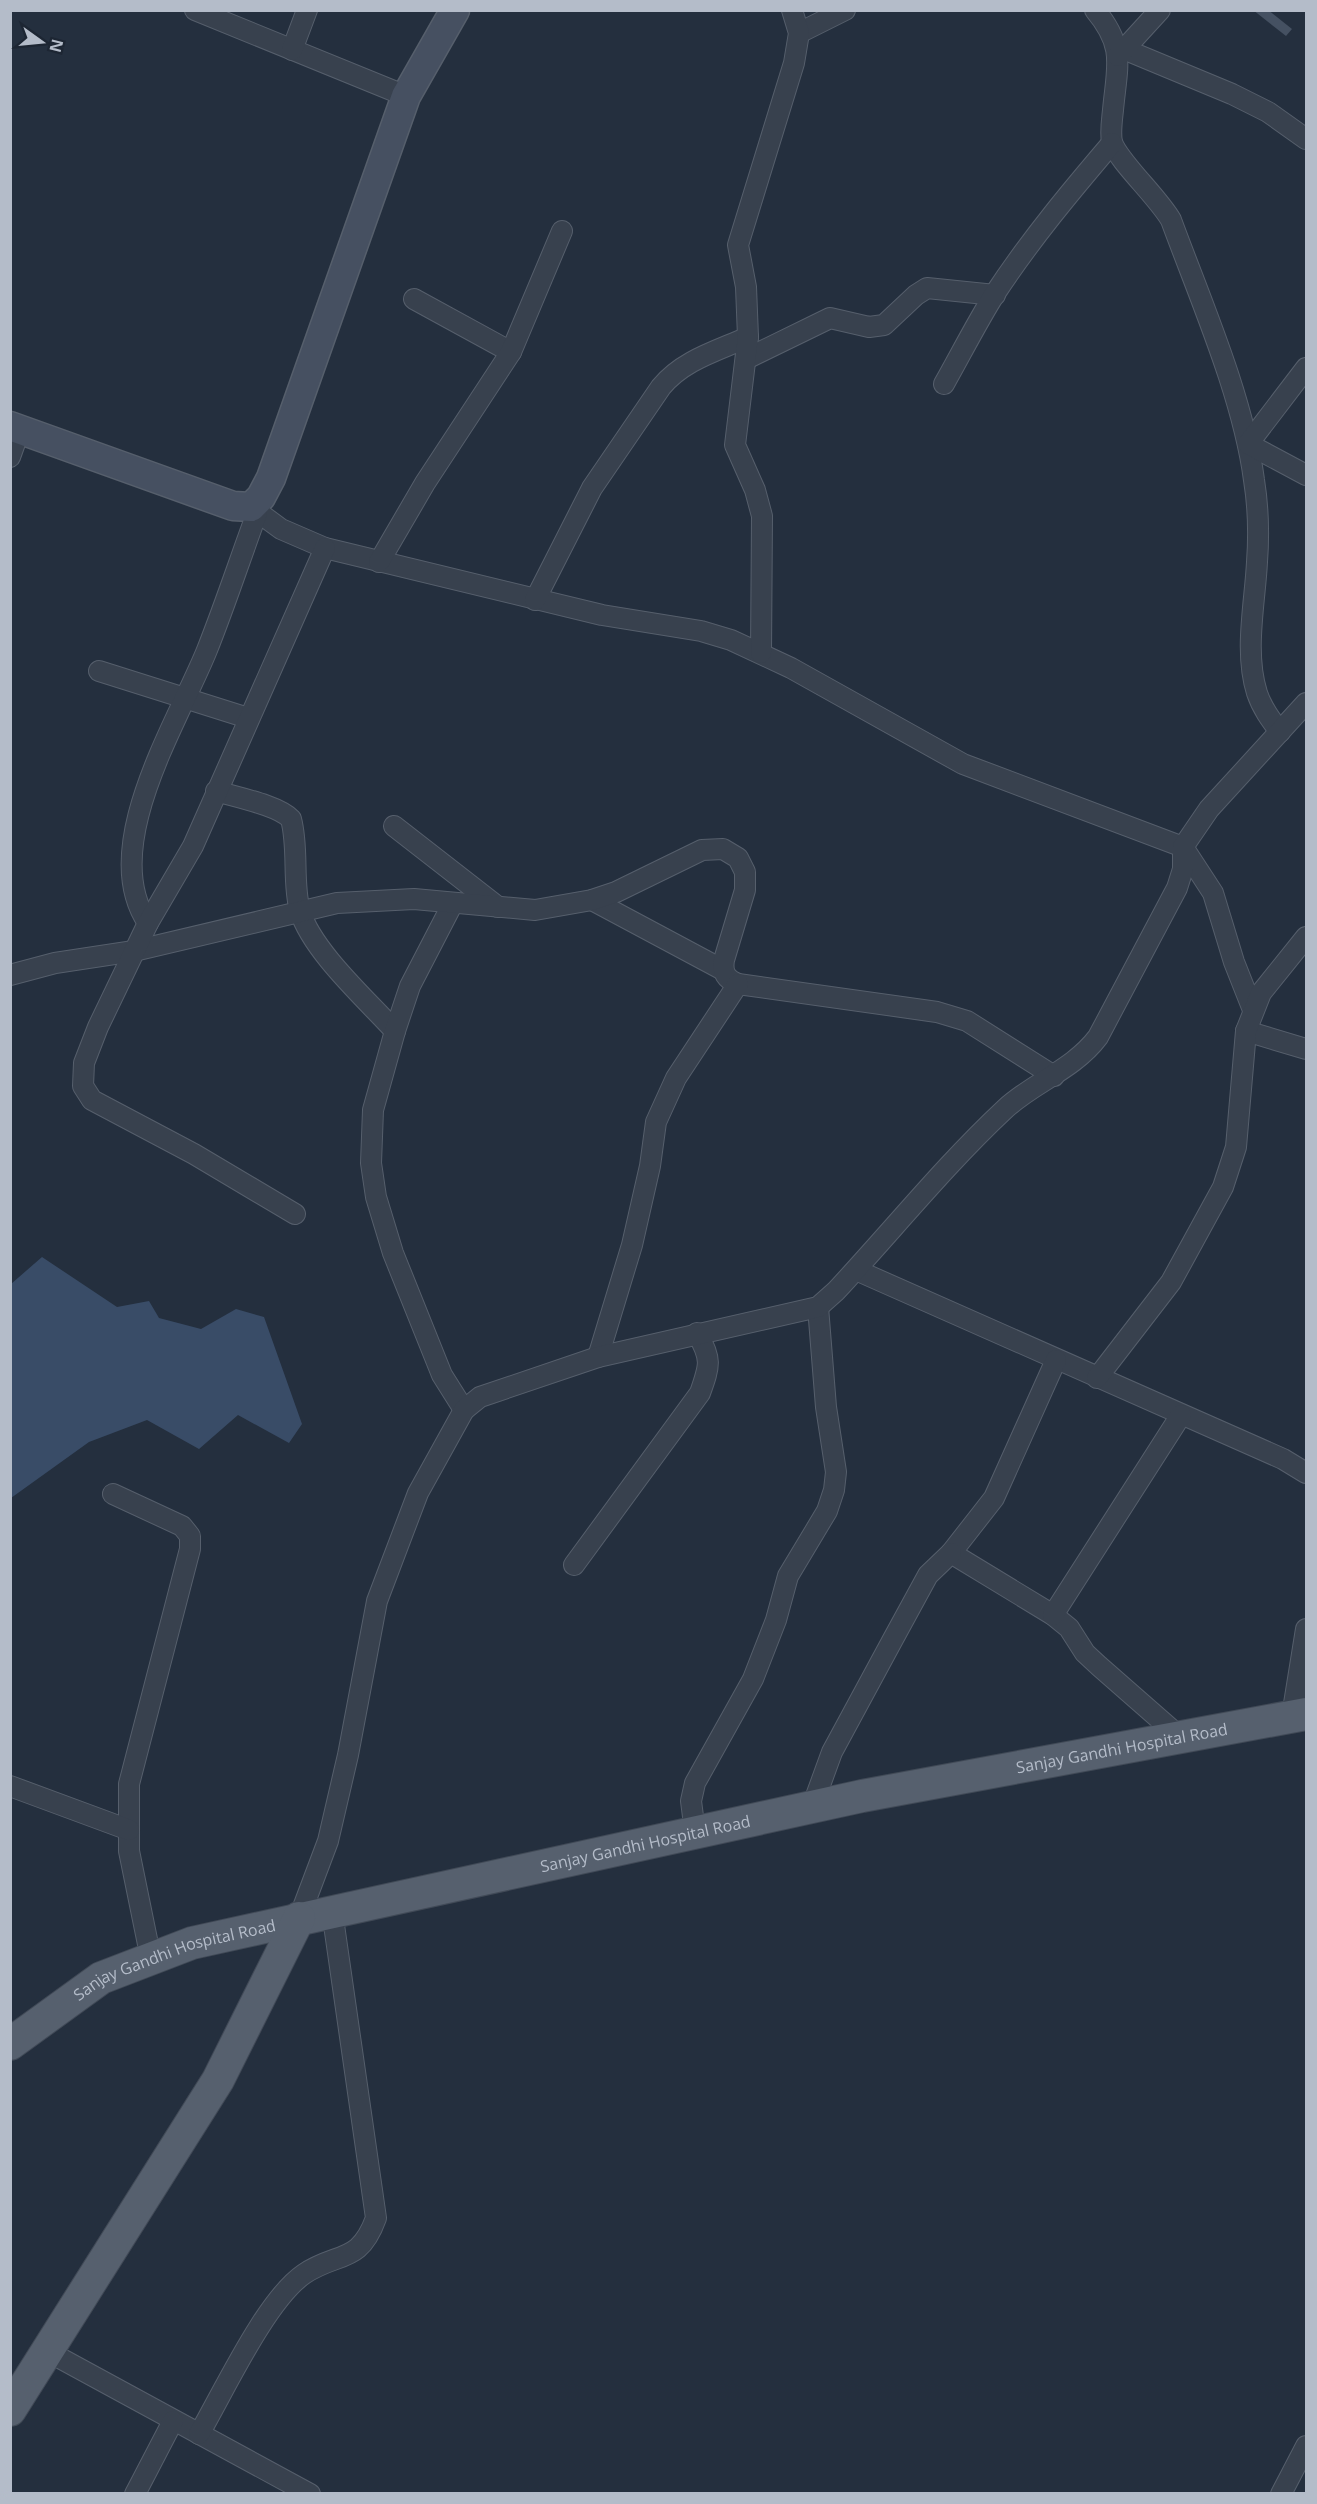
<svg xmlns="http://www.w3.org/2000/svg" width="1317" height="2504" font-family="'Open Sans',sans-serif">
	<style>
		.water { fill: #394c67 }
		.building { fill: #455162 }
		.lines { fill: none; stroke-linecap: round; stroke-linejoin: round }
		.street-casing { stroke: #565f6c; stroke-width: 22 }
		.secondary-casing { stroke: #565f6c; stroke-width: 31 }
		.primary-casing { stroke: #414a57; stroke-width: 34 }
		.street { stroke: #38414e; stroke-width: 20 }
		.secondary { stroke: #465061; stroke-width: 28 }
		.primary { stroke: #56606e; stroke-width: 32 }
		.labels { text-anchor: middle; dominant-baseline: central; stroke-width: 4.5; stroke-linejoin: round; paint-order: stroke }
		.street-label { font-size: 16px; fill: #b4bcc9; stroke: #1d2633 }
	</style>
	<rect width="100%" height="100%" fill="#242f3e"/>
	<!-- water -->
	<polygon class="water" points="42,1257 117,1307 149,1301 159,1318 201,1329 236,1309 264,1317 302,1424 289,1443 238,1415 199,1449 147,1420 89,1442 11,1498 11,1284"/>
	<!-- building -->
	<polygon class="building" points="1253,10 1268,10 1292,29 1286,36"/>
	<g class="lines">
		<!-- street casing -->
		<g class="street-casing">
			<g id="street">
				<polyline points="195,10 406,96"/>
				<path d="M 1095,10 C 1126,47 1117,66 1113,110 C 1112,120 1110,132 1112,142 C 1118,161 1158,197 1171,220 C 1200,299 1243,396 1254,480 C 1258,505 1259,535 1257,562 C 1255,603 1244,652 1257,693 C 1262,708 1271,720 1280,732"/>
				<polyline points="799,33 845,10"/>
				<polyline points="292,50 307,10"/>
				<polyline points="1126,50 1232,94 1268,112 1306,139"/>
				<polyline points="1118,56 1160,10"/>
				<polyline points="414,299 511,352"/>
				<polyline points="746,359 830,318 869,327 884,325 916,295 927,288 995,295"/>
				<polyline points="1306,368 1248,444 1306,475"/>
				<path d="M 944,384 C 961,354 977,322 996,292 C 1031,239 1071,191 1112,143"/>
				<polyline points="10,457 20,429"/>
				<polyline points="251,507 281,529 325,548 602,615 701,631 731,640 791,668 963,764 1183,847 1213,893 1234,962 1253,1010"/>
				<polyline points="379,562 425,483 511,352 562,231"/>
				<path d="M 535,600 L 592,488 L 661,387 C 683,360 717,351 748,337"/>
				<polyline points="761,653 762,516 755,490 735,445 748,337 746,287 738,245 794,63 799,33 792,10"/>
				<polyline points="99,671 248,718"/>
				<path d="M 216,791 C 235,797 278,805 291,819 C 299,849 292,882 300,911 C 312,951 367,1000 395,1031"/>
				<polyline points="394,826 498,907"/>
				<polyline points="592,900 723,970"/>
				<polyline points="453,903 410,986 395,1031 373,1110 371,1163 376,1197 393,1253 442,1375 464,1410"/>
				<path d="M 148,923 C 97,848 178,722 207,650 C 225,605 240,559 257,513"/>
				<path d="M 10,975 L 55,963 L 134,951 L 337,903 L 414,899 L 535,910 L 592,900 L 616,892 L 702,850 L 723,849 L 738,858 L 745,872 L 745,890 L 724,960 C 722,973 726,979 738,984 L 937,1012 L 967,1021 L 1054,1076"/>
				<polyline points="1246,1031 1306,1049"/>
				<polyline points="295,1214 194,1154 92,1100 83,1086 84,1063 98,1027 148,923 193,846 325,548"/>
				<polyline points="856,1270 1283,1459 1306,1473"/>
				<polyline points="598,1357 632,1245 650,1166 656,1122 676,1078 738,984"/>
				<polyline points="1056,1360 994,1498 951,1553 1053,1615 1069,1628 1085,1653 1099,1666 1180,1737"/>
				<polyline points="1097,1378 1171,1282 1223,1187 1236,1147 1246,1031 1261,993 1306,937"/>
				<polyline points="113,1494 182,1526 190,1536 190,1549 129,1784 129,1851 151,1959"/>
				<path d="M 574,1565 L 700,1393 C 710,1365 712,1359 697,1333"/>
				<polyline points="1053,1615 1181,1415"/>
				<polyline points="1292,1716 1306,1629"/>
				<polyline points="10,1786 129,1830"/>
				<polyline points="812,1807 832,1752 892,1641 928,1575 951,1553"/>
				<polyline points="695,1832 691,1801 695,1783 753,1679 776,1620 788,1576 827,1511 834,1490 836,1472 826,1407 818,1307"/>
				<path d="M 299,1918 L 328,1841 L 348,1755 L 377,1601 L 418,1493 L 464,1410 L 480,1397 L 598,1357 L 818,1307 L 836,1291 C 892,1231 945,1165 1005,1109 C 1034,1082 1073,1070 1098,1037 L 1177,888 L 1183,869 L 1183,847 L 1209,809 L 1306,703"/>
				<polyline points="47,2351 310,2494"/>
				<path d="M 199,2434 C 224,2391 266,2300 304,2274 C 338,2251 359,2265 376,2218 L 332,1911"/>
				<polyline points="135,2494 173,2421"/>
				<polyline points="1281,2494 1306,2446"/>
			</g>
		</g>
		<!-- secondary casing -->
		<g class="secondary-casing">
			<polyline id="secondary" points="10,426 233,506 251,507 261,497 271,478 406,96 455,10"/>
		</g>
		<!-- primary casing -->
		<g class="primary-casing">
			<g id="primary">
				<path id="s1" d="M 10,2044 L 101,1978 L 192,1943 L 862,1796 L 1306,1714"/>
				<polyline points="10,2410 218,2080 299,1918"/>
			</g>
		</g>
		<!-- street -->
		<use href="#street" class="street"/>
		<!-- secondary -->
		<use href="#secondary" class="secondary"/>
		<!-- primary -->
		<use href="#primary" class="primary"/>
	</g>
	<g class="labels">
		<!-- street labels -->
		<g class="street-label">
			<text stroke="none"><textPath href="#s1" startOffset="1160">Sanjay Gandhi Hospital Road</textPath></text>
			<text stroke="none"><textPath href="#s1" startOffset="674">Sanjay Gandhi Hospital Road</textPath></text>
			<text stroke="none"><textPath href="#s1" startOffset="188">Sanjay Gandhi Hospital Road</textPath></text>
		</g>
	</g>
	<!-- border -->
	<rect width="1317" height="2504" fill="none" stroke="#b4bcc9" stroke-width="24"/>
	<!-- north arrow -->
	<g transform="translate(42 42) rotate(105)" stroke="#1d2633" stroke-width="4.5" paint-order="stroke">
	<path d="M0-4.5L10 22L0 15L-10 22Z" fill="#b4bcc9"/>
	<text y="-9" font-size="16" font-weight="bold" text-anchor="middle" fill="#b4bcc9">N</text>
	</g>
</svg>
